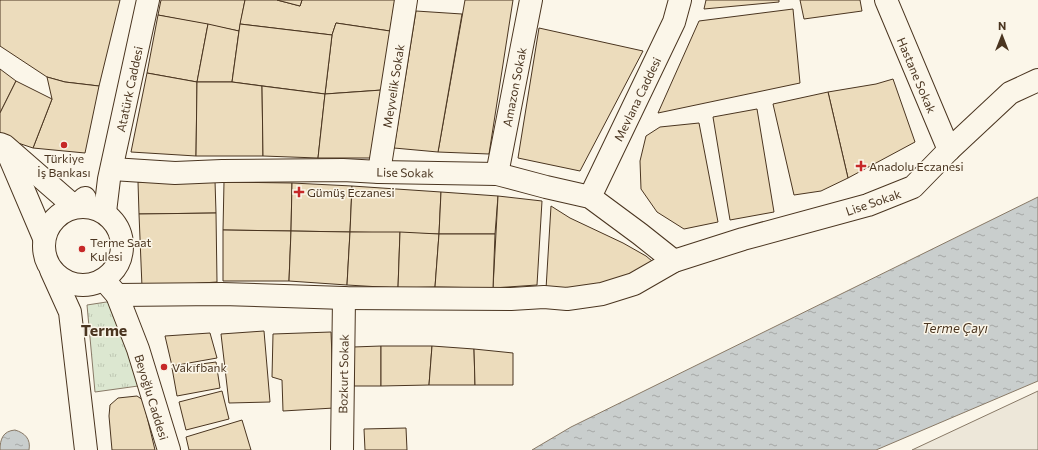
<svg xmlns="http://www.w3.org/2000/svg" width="1038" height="450" font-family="Commissioner,sans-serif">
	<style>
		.park { fill: url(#park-tufts); stroke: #887966 }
		.parking { fill: #ede7d9; stroke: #887966 }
		.water { fill: url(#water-ripples); stroke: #887966 }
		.building { fill: #ecdcbc; stroke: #4a3520 }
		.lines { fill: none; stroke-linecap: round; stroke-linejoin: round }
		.minor-casing { stroke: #4a3520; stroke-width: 24 }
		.major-casing { stroke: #4a3520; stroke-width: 24 }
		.minor { stroke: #fbf6e9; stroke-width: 22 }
		.major { stroke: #fbf6e9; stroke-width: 22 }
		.poi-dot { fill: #c62828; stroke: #fbf6e9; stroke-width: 1.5 }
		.labels { text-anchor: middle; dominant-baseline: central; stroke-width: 3; stroke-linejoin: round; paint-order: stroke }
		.street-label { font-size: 12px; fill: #4a3520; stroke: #fbf6e9 }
		.poi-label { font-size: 12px; fill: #4a3520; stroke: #fbf6e9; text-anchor: start }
		.water-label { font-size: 13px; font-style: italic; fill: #4a3520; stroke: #fbf6e9 }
		.district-label { font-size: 16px; font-weight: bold; fill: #4a3520; stroke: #fbf6e9 }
	</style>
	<defs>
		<pattern id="park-tufts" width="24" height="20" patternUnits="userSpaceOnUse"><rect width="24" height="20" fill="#dce7d0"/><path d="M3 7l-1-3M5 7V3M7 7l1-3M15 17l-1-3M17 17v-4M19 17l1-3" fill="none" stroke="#bec7b2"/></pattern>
		<pattern id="water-ripples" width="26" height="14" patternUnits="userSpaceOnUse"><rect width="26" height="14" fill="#c9cecd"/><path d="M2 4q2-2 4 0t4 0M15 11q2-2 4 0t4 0" fill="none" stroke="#a5a8a6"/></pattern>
	</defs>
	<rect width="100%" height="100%" fill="#fbf6e9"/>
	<!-- park -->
	<polygon class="park" points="113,301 138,386 95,392 87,305"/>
	<!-- parking -->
	<polygon class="parking" points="1038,391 1038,450 912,450"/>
	<!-- water -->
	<g class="water">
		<polygon points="1038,197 1038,381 876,450 532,450 571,427"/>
		<path d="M 15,430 C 25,433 31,439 29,450 L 0,450 C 0,439 3,431 15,430 Z"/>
	</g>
	<!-- building -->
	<g class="building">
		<polygon points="0,0 120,0 99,86 65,82 47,77 0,46"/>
		<polygon points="161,0 245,0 239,31 158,15"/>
		<polygon points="245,0 277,0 300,6 302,0 395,0 390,31 336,23 332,35 240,24"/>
		<polygon points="277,0 302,0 300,6"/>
		<polygon points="465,0 513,0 489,154 438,152"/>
		<polygon points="706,0 779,0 779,2 704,9"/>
		<polygon points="800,0 860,0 862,11 804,19"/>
		<polygon points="793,9 800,83 658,113 699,21"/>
		<polygon points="416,11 462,14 438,152 394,148"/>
		<polygon points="158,15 208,24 197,82 147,73"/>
		<polygon points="336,23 390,31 382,90 325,94 332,35"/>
		<polygon points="208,24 239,31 232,82 197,82"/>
		<polygon points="240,24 332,35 325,94 232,82"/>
		<polygon points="539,28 643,51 580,171 518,158"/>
		<polygon points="0,69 16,81 0,113"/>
		<polygon points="147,73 197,82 196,156 131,152"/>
		<polygon points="47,77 65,82 99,86 85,153 33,148 52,99"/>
		<polygon points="893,79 915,142 848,178 828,92 876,84"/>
		<polygon points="16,81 52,99 33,148 0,137 0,113"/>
		<polygon points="197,82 232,82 262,86 263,156 196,156"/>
		<polygon points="262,86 325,94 318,158 263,156"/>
		<polygon points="382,90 370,158 318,158 325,94"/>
		<polygon points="828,92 848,178 821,191 794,195 773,104"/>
		<polygon points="757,109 774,212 730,220 713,117"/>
		<polygon points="699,123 718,222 684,229 657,212 641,189 640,161 646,136 660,127"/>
		<polygon points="215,181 216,213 139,214 138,182"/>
		<polygon points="224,182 292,183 291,231 223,230"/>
		<polygon points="292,183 352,186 350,232 291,231"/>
		<polygon points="352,186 441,192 439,234 350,232"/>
		<polygon points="441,192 498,196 495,234 439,234"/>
		<polygon points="498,196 542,201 537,285 493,288"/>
		<polygon points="551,206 570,218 623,243 646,256 652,261 616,282 568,290 546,289"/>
		<polygon points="216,213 217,282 142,287 139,214"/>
		<polygon points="223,230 291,231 289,281 223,281"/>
		<polygon points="291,231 350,232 347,285 289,281"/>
		<polygon points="350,232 400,232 398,288 347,285"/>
		<polygon points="400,232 439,234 435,287 398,288"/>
		<polygon points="439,234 495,234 493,288 435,287"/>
		<polygon points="264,331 270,402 229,403 221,334"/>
		<polygon points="331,332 334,408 283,411 282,380 272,377 273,334"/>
		<polygon points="210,333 217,358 172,366 165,336"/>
		<polygon points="381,346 381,386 354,386 353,347"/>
		<polygon points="381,346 432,346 429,385 381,386"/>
		<polygon points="432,346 474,349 475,385 429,385"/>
		<polygon points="474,349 513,353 513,385 475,385"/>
		<polygon points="216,362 220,388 177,396 172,368"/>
		<polygon points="222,391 229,419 186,430 179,402"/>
		<polygon points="137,396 143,400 155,450 112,450 109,416 110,405 118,398"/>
		<polygon points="242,420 251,450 189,450 186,437"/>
		<polygon points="406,428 407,450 365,450 364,429"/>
	</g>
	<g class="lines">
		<!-- minor casing -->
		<g class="minor-casing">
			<g id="minor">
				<polyline points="886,0 949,150"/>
				<polyline points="112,169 175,173 222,171 343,170 379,172 497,174 546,187 590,197 640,234 674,261"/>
				<polyline points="379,172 406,0"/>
				<polyline points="497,174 531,0"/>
				<polyline points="590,197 674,22 680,0"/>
				<polyline points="117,295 222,294 344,298 511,299 544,297 567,299 602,294 634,284 674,261 743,239 868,205 913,187 949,150 1010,93 1038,80"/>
				<polyline points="342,450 344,298"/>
			</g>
		</g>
		<!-- major casing -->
		<g class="major-casing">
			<g id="major">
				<polyline points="0,144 5,146 75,207 85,198"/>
				<polyline points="7,151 44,238"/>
				<circle cx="83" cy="246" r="39"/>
				<polyline points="105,212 109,179 148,0"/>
				<polyline points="51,270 70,312 86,450"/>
				<polyline points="104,280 117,295 138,349 169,450"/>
			</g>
		</g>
		<!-- minor -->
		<use href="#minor" class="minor"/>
		<!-- major -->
		<use href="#major" class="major"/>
	</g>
	<!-- markers -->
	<g class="poi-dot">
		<circle cx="64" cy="145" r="4"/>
		<path d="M859 160h4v4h4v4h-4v4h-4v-4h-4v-4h4z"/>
		<path d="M297 186h4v4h4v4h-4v4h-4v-4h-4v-4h4z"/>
		<circle cx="82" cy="249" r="4"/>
		<circle cx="164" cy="367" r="4"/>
	</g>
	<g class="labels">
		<!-- street labels -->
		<g class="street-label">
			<text transform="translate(917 75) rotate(67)">Hastane Sokak</text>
			<text transform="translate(393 86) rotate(-81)">Meyvelik Sokak</text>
			<text transform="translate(514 87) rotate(-79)">Amazon Sokak</text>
			<text transform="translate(129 89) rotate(-78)">Atatürk Caddesi</text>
			<text transform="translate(637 99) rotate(-64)">Mevlana Caddesi</text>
			<text transform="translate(405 172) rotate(1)">Lise Sokak</text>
			<text transform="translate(873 202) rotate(-19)">Lise Sokak</text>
			<text transform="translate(343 374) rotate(-89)">Bozkurt Sokak</text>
			<text transform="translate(152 397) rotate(73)">Beyoğlu Caddesi</text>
		</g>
		<!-- poi labels -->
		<g class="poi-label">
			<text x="64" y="158" text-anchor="middle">Türkiye<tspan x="64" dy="14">İş Bankası</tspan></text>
			<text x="869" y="166">Anadolu Eczanesi</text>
			<text x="307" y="192">Gümüş Eczanesi</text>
			<text x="90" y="242">Terme Saat<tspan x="90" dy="14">Kulesi</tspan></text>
			<text x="172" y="367">Vakıfbank</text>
		</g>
		<!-- water labels -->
		<g class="water-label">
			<text x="955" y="328">Terme Çayı</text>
		</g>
		<!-- district labels -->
		<g class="district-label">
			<text x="104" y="329">Terme</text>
		</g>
	</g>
	<!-- north arrow -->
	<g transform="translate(1002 36)" stroke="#fbf6e9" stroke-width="3" paint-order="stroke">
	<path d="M0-3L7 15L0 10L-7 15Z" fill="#4a3520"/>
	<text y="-6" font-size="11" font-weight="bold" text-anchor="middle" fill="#4a3520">N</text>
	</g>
</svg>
